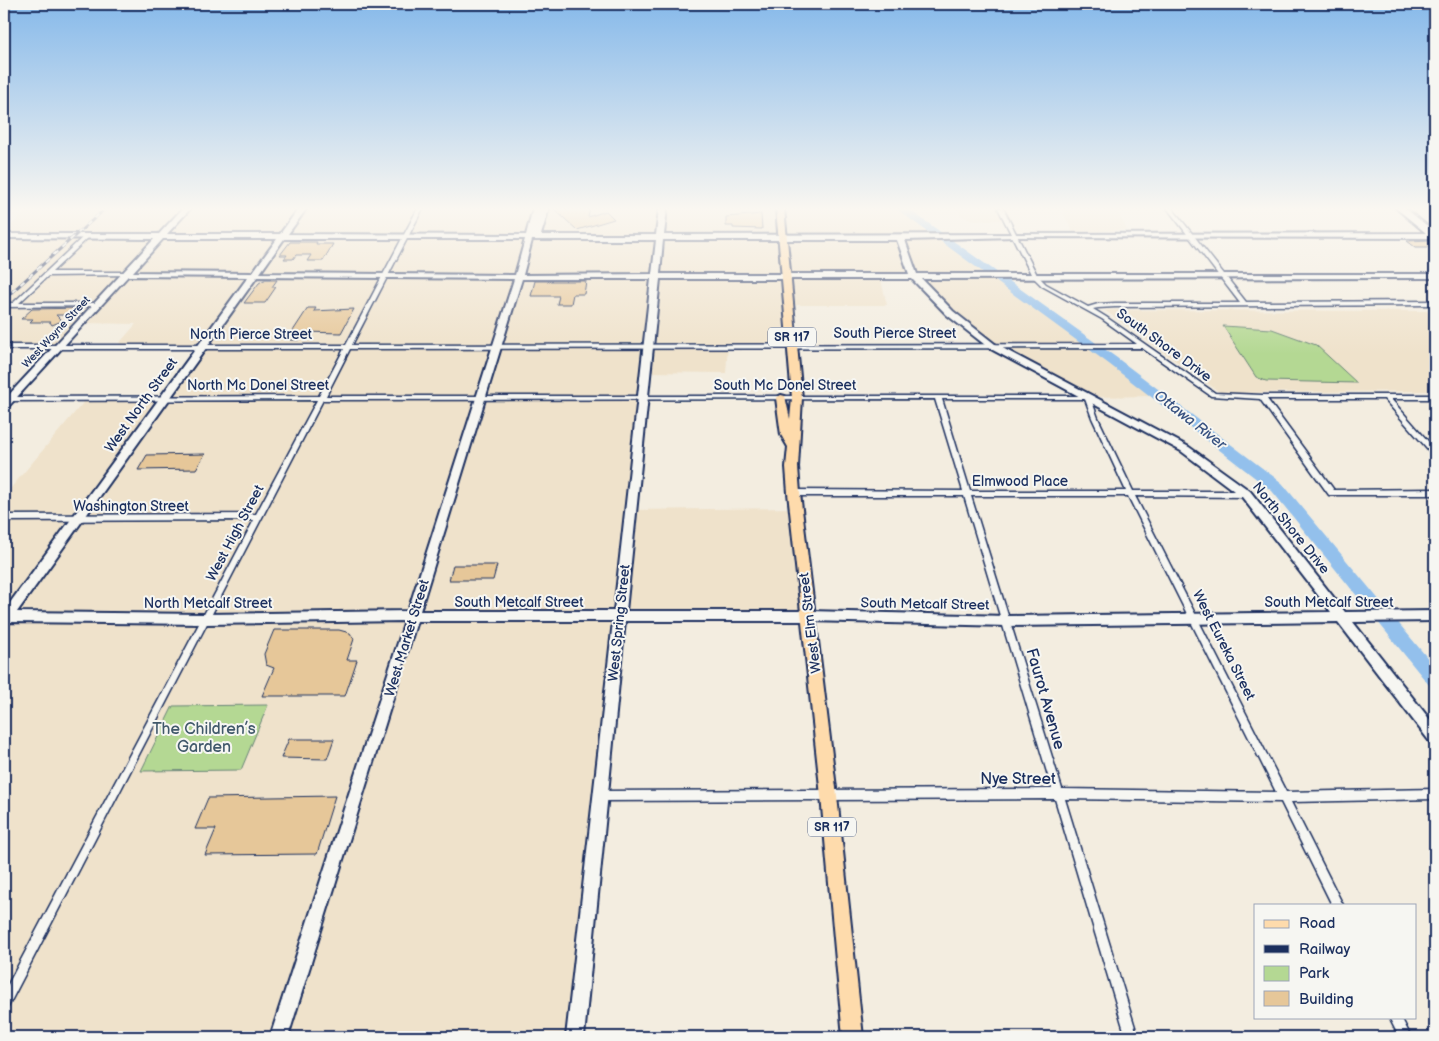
<svg xmlns="http://www.w3.org/2000/svg" width="1439" height="1041" font-family="'Balsamiq Sans',sans-serif">
	<style>
		.built { fill: #efe2cb }
		.green { fill: #b4d893; stroke: #688478 }
		.lines { fill: none; stroke-linecap: round; stroke-linejoin: round }
		.river { fill: #93c0ec; fill-rule: evenodd }
		.building { fill: #e6c799; stroke: #1b2f5e }
		.street-casing { stroke: #1b2f5e; stroke-width: 3 }
		.secondary-casing { stroke: #1b2f5e; stroke-width: 4 }
		.primary-casing { stroke: #1b2f5e; stroke-width: 4 }
		.street { fill: #f6f6f2; fill-rule: evenodd }
		.secondary { fill: #f6f6f2; fill-rule: evenodd }
		.primary { fill: #fedbac; fill-rule: evenodd }
		.rail-casing { stroke: #1b2f5e; stroke-width: 3 }
		.rail { stroke: #f6f6f2; stroke-width: 2; stroke-dasharray: 5.5; stroke-linecap: butt }
		.labels { text-anchor: middle; dominant-baseline: central; stroke-width: 4; stroke-linejoin: round; paint-order: stroke }
		.far-street-label { font-size: 11px; fill: #1b2f5e; stroke: #f6f6f2 }
		.shield { fill: #f6f6f2; stroke: #5d6b8a; stroke-width: 1 }
		.shield-label { font-size: 12px; font-weight: bold; fill: #1b2f5e }
		.street-label { font-size: 14px; fill: #1b2f5e; stroke: #f6f6f2 }
		.water-label { font-size: 15px; font-style: italic; fill: #395382; stroke: #f6f6f2 }
		.near-street-label { font-size: 16px; fill: #1b2f5e; stroke: #f6f6f2 }
		.near-park-label { font-size: 16px; fill: #41596b; stroke: #f6f6f2 }
	</style>
	<rect width="100%" height="100%" fill="#f3ede0"/>
	<filter id="ink" filterUnits="userSpaceOnUse"><feTurbulence type="fractalNoise" baseFrequency=".02" numOctaves="2"/><feDisplacementMap in="SourceGraphic" scale="10" xChannelSelector="R" yChannelSelector="G"/><feConvolveMatrix kernelMatrix="1 2 1 2 8 2 1 2 1" color-interpolation-filters="sRGB"/></filter>
	<g filter="url(#ink)">
		<!-- built -->
		<g class="built">
			<polygon points="30,208 900,208 1159,396 1088,397 992,346 914,276 880,276 887,305 790,305 793,345 728,345 726,373 645,372 631,510 796,508 809,616 619,617 575,1037 4,1037 4,496 88,397 166,397 202,347 116,347 136,324 81,323 59,347 4,347 4,232"/>
			<polygon points="958,208 1266,208 1116,209 1127,230 1073,232 1061,209 1006,209 1012,220 974,220 961,216"/>
			<polygon points="1104,310 1435,311 1435,391 1221,393"/>
		</g>
		<!-- green -->
		<g class="green">
			<polygon points="1223,326 1272,329 1316,345 1357,383 1266,381 1256,377"/>
			<polygon points="268,705 241,770 141,771 173,706"/>
		</g>
		<g class="lines">
			<!-- river -->
			<polygon class="river" points="895,208 907,208 1117,358 1282,483 1435,667 1435,688 1429,685 1272,491 1109,364"/>
		</g>
		<!-- building -->
		<g class="building">
			<polygon points="553,208 590,208 588,217 606,211 614,219 577,230"/>
			<polygon points="761,214 762,229 733,228 733,226 726,226 726,217"/>
			<polygon points="1431,240 1435,243 1435,247 1415,247 1407,241"/>
			<polygon points="290,242 317,242 316,244 333,244 323,261 307,261 311,255 296,255 293,259 284,259 287,255 280,255"/>
			<polygon points="264,280 277,280 272,287 276,287 265,303 244,303 259,283"/>
			<polygon points="535,281 586,281 584,294 573,294 571,304 557,304 559,296 531,296"/>
			<polygon points="84,308 77,315 56,315 62,321 52,325 50,322 30,322 33,319 21,319 32,309"/>
			<polygon points="308,308 316,308 314,311 354,309 341,333 305,332 299,340 290,340 294,334 291,334"/>
			<polygon points="205,454 196,469 138,470 147,455"/>
			<polygon points="453,565 497,565 493,580 449,580"/>
			<polygon points="274,630 339,630 350,633 354,639 347,660 357,660 345,696 262,696 274,668 266,665 264,654"/>
			<polygon points="289,739 334,739 327,759 281,758"/>
			<polygon points="335,796 317,854 205,855 216,829 195,829 208,798"/>
		</g>
		<g class="lines">
			<!-- street casing -->
			<g class="street-casing">
				<g id="street">
					<path d="M 418,208 L 423,208 L 352,345 L 1137,344 L 1102,319 L 1042,286 L 1032,276 L 998,208 L 1003,208 L 1037,275 L 1046,284 L 1088,307 L 1098,304 L 1115,303 L 1240,303 L 1167,208 L 1172,208 L 1246,302 L 1435,301 L 1435,305 L 1115,307 L 1098,308 L 1093,309 L 1106,317 L 1215,393 L 1262,395 L 1435,395 L 1435,399 L 1391,399 L 1435,449 L 1435,455 L 1433,455 L 1384,399 L 1267,399 L 1334,490 L 1435,489 L 1435,495 L 1329,495 L 1260,399 L 1211,396 L 1142,348 L 350,349 L 326,396 L 1090,396 L 1098,418 L 1133,491 L 1246,491 L 1250,494 L 1246,497 L 1135,496 L 1286,792 L 1435,789 L 1435,799 L 1291,802 L 1343,905 L 1332,905 L 1281,802 L 1065,799 L 1138,1037 L 1126,1037 L 1055,799 L 601,801 L 598,799 L 596,796 L 598,793 L 601,791 L 1052,789 L 964,496 L 794,496 L 790,493 L 794,490 L 963,491 L 935,399 L 323,400 L 8,1007 L 4,1009 L 4,992 L 254,520 L 4,521 L 4,515 L 256,514 L 317,400 L 4,401 L 4,397 L 319,396 L 344,349 L 4,349 L 4,345 L 346,345 ZM 942,399 L 1085,399 L 1092,418 L 1126,491 L 970,491 ZM 971,496 L 1128,496 L 1276,792 L 1062,789 Z"/>
					<polygon points="85,235 90,236 52,272 127,272 129,273 129,275 48,276 19,303 97,303 99,304 99,306 4,307 4,303 13,303"/>
					<polygon points="1389,1017 1401,1017 1411,1037 1399,1037"/>
				</g>
			</g>
			<!-- secondary casing -->
			<g class="secondary-casing">
				<path id="secondary" d="M 183,208 L 191,208 L 167,234 L 280,234 L 299,208 L 307,208 L 288,234 L 526,235 L 533,208 L 541,208 L 536,224 L 541,208 L 549,208 L 541,235 L 656,235 L 659,208 L 667,208 L 664,235 L 1426,233 L 1396,208 L 1405,208 L 1435,232 L 1435,238 L 1014,237 L 905,240 L 917,274 L 1435,274 L 1435,278 L 922,279 L 953,311 L 995,344 L 1189,447 L 1250,491 L 1345,612 L 1435,611 L 1435,621 L 1353,622 L 1435,726 L 1435,743 L 1430,742 L 1338,622 L 1007,626 L 809,621 L 625,621 L 584,1037 L 566,1037 L 613,621 L 417,621 L 288,1037 L 270,1037 L 405,621 L 205,624 L 9,622 L 4,625 L 4,611 L 248,277 L 128,276 L 7,408 L 4,409 L 4,400 L 154,239 L 4,238 L 4,234 L 159,234 ZM 163,239 L 277,239 L 252,273 L 133,272 ZM 284,239 L 525,239 L 515,275 L 260,273 ZM 532,240 L 656,240 L 652,274 L 523,275 ZM 663,240 L 897,240 L 909,274 L 660,274 ZM 257,277 L 514,279 L 408,611 L 205,614 L 17,612 ZM 522,279 L 651,279 L 614,611 L 420,611 ZM 660,279 L 912,279 L 947,315 L 989,348 L 1181,451 L 1242,497 L 1331,612 L 1007,616 L 809,611 L 626,611 Z"/>
			</g>
			<!-- primary casing -->
			<g class="primary-casing">
				<polygon id="primary" points="776,208 784,208 802,398 798,467 800,493 837,796 863,1037 843,1037 821,796 788,493 786,467 788,447 781,435 776,398 781,395 785,396 790,419 792,398"/>
			</g>
			<!-- street -->
			<use href="#street" class="street"/>
			<!-- secondary -->
			<use href="#secondary" class="secondary"/>
			<!-- primary -->
			<use href="#primary" class="primary"/>
			<!-- rail casing -->
			<g class="rail-casing">
				<polyline id="rail" points="4,299 106,208"/>
			</g>
			<!-- rail -->
			<use href="#rail" class="rail"/>
		</g>
	</g>
	<!-- sky -->
	<linearGradient id="sky" x2="0" y2="1"><stop stop-color="#86b9ea"/><stop offset="0.59" stop-color="#faf7f1"/><stop offset="1" stop-color="#faf7f1" stop-opacity="0"/></linearGradient>
	<rect width="1439" height="354" fill="url(#sky)"/>
	<g class="labels">
		<!-- far-street labels -->
		<g class="far-street-label">
			<text transform="translate(56 332) rotate(-47)">West Wayne Street</text>
		</g>
		<!-- shield labels -->
		<g class="shield">
			<rect x="768" y="327.5" width="48" height="19" rx="4"/>
			<rect x="808" y="817.5" width="48" height="19" rx="4"/>
		</g>
		<g class="shield-label">
			<text x="792" y="337">SR 117</text>
			<text x="832" y="827">SR 117</text>
		</g>
		<!-- street labels -->
		<g class="street-label">
			<text x="895" y="333">South Pierce Street</text>
			<text x="251" y="334">North Pierce Street</text>
			<text transform="translate(1164 345) rotate(36)">South Shore Drive</text>
			<text x="258" y="385">North Mc Donel Street</text>
			<text x="785" y="385">South Mc Donel Street</text>
			<text transform="translate(141 405) rotate(-54)">West North Street</text>
			<text x="1020" y="481">Elmwood Place</text>
			<text x="131" y="506">Washington Street</text>
			<text transform="translate(1291 528) rotate(51)">North Shore Drive</text>
			<text transform="translate(235 533) rotate(-62)">West High Street</text>
			<text x="519" y="602">South Metcalf Street</text>
			<text x="1329" y="602">South Metcalf Street</text>
			<text x="208" y="603">North Metcalf Street</text>
			<text transform="translate(925 604) rotate(1)">South Metcalf Street</text>
			<text transform="translate(619 623) rotate(-84)">West Spring Street</text>
			<text transform="translate(810 623) rotate(-97)">West Elm Street</text>
			<text transform="translate(407 638) rotate(-73)">West Market Street</text>
			<text transform="translate(1224 645) rotate(63)">West Eureka Street</text>
		</g>
		<!-- water labels -->
		<g class="water-label">
			<text transform="translate(1190 420) rotate(38)">Ottawa River</text>
		</g>
		<!-- near-street labels -->
		<g class="near-street-label">
			<text transform="translate(1045 699) rotate(74)">Faurot Avenue</text>
			<text x="1018" y="779">Nye Street</text>
		</g>
		<!-- near-park labels -->
		<g class="near-park-label">
			<text x="204" y="729">The Children’s<tspan x="204" dy="18">Garden</tspan></text>
		</g>
	</g>
	<!-- margin -->
	<rect width="1439" height="1041" fill="none" stroke="#f6f6f2" stroke-width="20"/>
	<rect x="10" y="10" width="1419" height="1021" fill="none" stroke="#1b2f5e" stroke-width="2" filter="url(#ink)"/>
	<!-- legend -->
	<rect x="1254" y="904" width="162" height="115" fill="#f6f6f2" stroke="#9ea6b7"/>
	<rect x="1264" y="920" width="25" height="8" fill="#fedbac" stroke="#9ea6b7"/>
	<text x="1299" y="928" font-size="15" fill="#1b2f5e">Road</text>
	<rect x="1264" y="945" width="25" height="8" fill="#1b2f5e" stroke="#9ea6b7"/>
	<text x="1299" y="954" font-size="15" fill="#1b2f5e">Railway</text>
	<rect x="1264" y="966" width="25" height="15" fill="#b4d893" stroke="#9ea6b7"/>
	<text x="1299" y="978" font-size="15" fill="#1b2f5e">Park</text>
	<rect x="1264" y="991" width="25" height="15" fill="#e6c799" stroke="#9ea6b7"/>
	<text x="1299" y="1004" font-size="15" fill="#1b2f5e">Building</text>
</svg>
